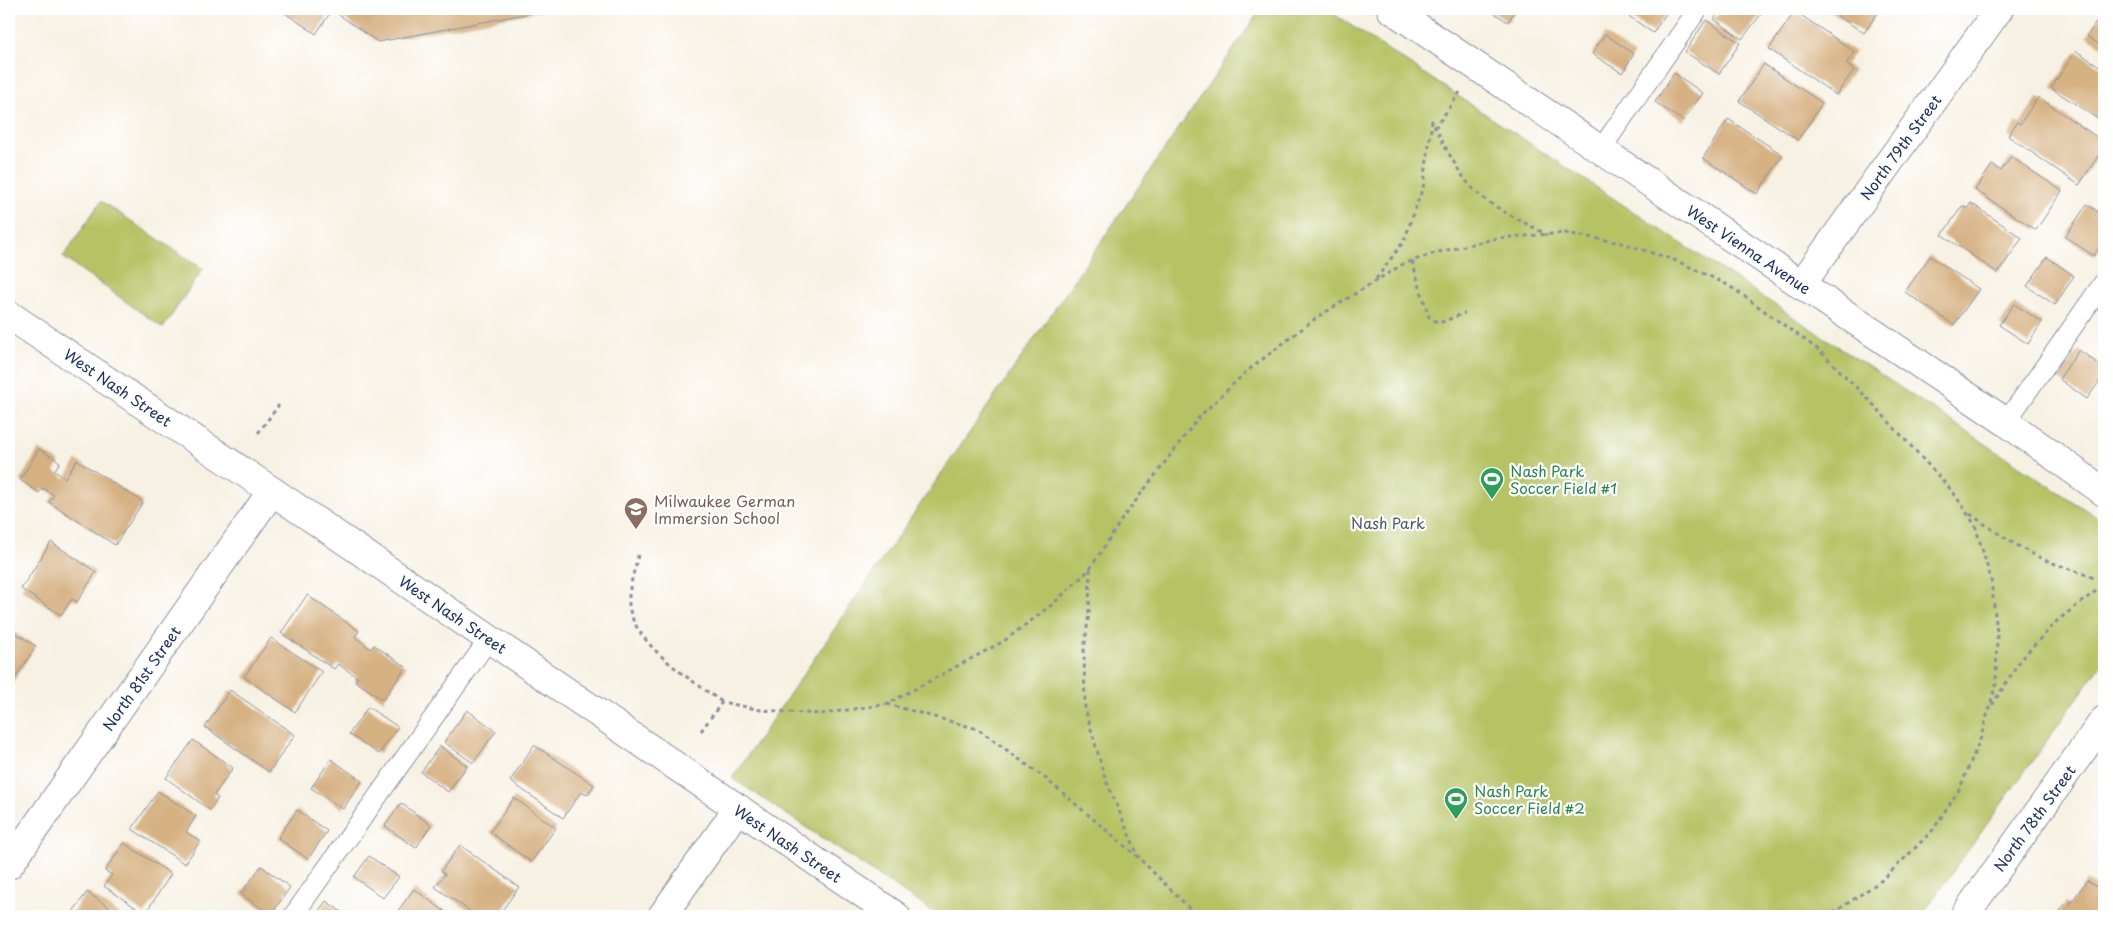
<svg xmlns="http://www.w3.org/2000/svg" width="2113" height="925" font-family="'Playpen Sans',sans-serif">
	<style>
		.green { fill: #b6c365; stroke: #687962 }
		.building { fill: #d6b182 }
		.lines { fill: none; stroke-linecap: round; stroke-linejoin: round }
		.service-casing { stroke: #8990a0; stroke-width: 21 }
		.minor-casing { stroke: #8990a0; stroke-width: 30 }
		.path { stroke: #8990a0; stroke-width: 3; stroke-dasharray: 4 4; stroke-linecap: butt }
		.service { stroke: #fff; stroke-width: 19 }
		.minor { stroke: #fff; stroke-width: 28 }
		.labels { text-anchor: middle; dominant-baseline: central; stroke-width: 4.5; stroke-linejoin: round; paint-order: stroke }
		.street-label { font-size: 15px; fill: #1b2f5e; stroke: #fff }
		.leisure-label { font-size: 15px; fill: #27864d; stroke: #fff; text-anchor: start }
		.education-label { font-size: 15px; fill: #785e54; stroke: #fff; text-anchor: start }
		.park-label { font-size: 15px; fill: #4a5b60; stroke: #fff }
	</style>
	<rect width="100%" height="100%" fill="#fff"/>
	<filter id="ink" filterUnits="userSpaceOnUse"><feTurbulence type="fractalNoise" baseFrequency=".02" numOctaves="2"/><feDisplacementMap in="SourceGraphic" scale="10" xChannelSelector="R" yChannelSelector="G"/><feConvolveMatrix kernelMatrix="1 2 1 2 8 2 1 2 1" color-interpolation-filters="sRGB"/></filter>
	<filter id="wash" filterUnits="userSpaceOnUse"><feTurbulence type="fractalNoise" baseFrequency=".0096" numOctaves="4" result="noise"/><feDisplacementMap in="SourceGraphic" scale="20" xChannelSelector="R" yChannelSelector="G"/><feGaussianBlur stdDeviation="1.12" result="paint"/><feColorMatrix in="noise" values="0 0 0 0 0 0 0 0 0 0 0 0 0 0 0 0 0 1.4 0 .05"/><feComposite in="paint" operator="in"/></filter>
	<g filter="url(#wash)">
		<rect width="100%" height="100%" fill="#f7f1e3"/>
		<!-- green -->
		<g class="green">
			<polygon points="1261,9 1326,9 2104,522 2104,661 1921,916 939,916 732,778"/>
			<polygon points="101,201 203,269 163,328 63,257"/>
		</g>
		<g id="blocks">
			<!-- building -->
			<g class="building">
				<polygon points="279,9 545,9 546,10 378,42 332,10 316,34"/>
				<polygon points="1488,9 1516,9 1508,22"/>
				<polygon points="1621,9 1669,9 1653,33 1620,10"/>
				<polygon points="1722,9 1765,9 1742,39 1714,19"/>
				<polygon points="1827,9 1880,9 1864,33"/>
				<polygon points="2104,10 2104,48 2087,36"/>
				<polygon points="1795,11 1855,52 1846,64 1854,70 1836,95 1769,49"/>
				<polygon points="1706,20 1740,43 1719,74 1685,52"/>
				<polygon points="1605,34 1634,54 1622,73 1592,54"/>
				<polygon points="2076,51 2104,69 2104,123 2051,88"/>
				<polygon points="1764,64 1822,103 1798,140 1739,101"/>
				<polygon points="1674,73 1703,93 1683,121 1655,102"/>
				<polygon points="2038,97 2104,142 2104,147 2079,185 2008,136 2017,122 2020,124"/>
				<polygon points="1728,119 1783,155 1757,194 1703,158"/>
				<polygon points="2011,157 2062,191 2036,230 1975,190 1992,165 2001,171"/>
				<polygon points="1971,203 2022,238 1998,273 1942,235 1962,206 1967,209"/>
				<polygon points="2087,204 2104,216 2104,240 2094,256 2065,237"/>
				<polygon points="1930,256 1979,289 1954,325 1905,292"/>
				<polygon points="2047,257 2074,276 2055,305 2027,286"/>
				<polygon points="2014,304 2042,322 2028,344 1999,325"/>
				<polygon points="2079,350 2104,368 2104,375 2087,399 2059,379"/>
				<polygon points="39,449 60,462 54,471 65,478 77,460 143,502 115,545 49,502 54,495 43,488 39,493 20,480"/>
				<polygon points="51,542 96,572 77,602 72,599 61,615 21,589"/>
				<polygon points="307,595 359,631 355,637 371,649 374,645 406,667 383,700 355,681 357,677 338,664 334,669 281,633"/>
				<polygon points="9,629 36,646 9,688"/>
				<polygon points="271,638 322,672 295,712 244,677"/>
				<polygon points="230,690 295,735 269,772 205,727"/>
				<polygon points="368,707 398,727 379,754 349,734"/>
				<polygon points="467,710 496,731 473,763 444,742"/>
				<polygon points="193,740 233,768 214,795 218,798 210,810 166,778"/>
				<polygon points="534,745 594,785 587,795 581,792 563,818 510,781"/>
				<polygon points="440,746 467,766 448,792 421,772"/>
				<polygon points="331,759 362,781 343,809 311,788"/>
				<polygon points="158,791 196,816 186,832 200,841 185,864 132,829"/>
				<polygon points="514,798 556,828 531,862 490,832"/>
				<polygon points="401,803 431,825 416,848 385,826"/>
				<polygon points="297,810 327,831 308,859 278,838"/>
				<polygon points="124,843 171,874 145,914 104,886 112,875 105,871"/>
				<polygon points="460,845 519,887 498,916 477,916 435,887 445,874 441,871"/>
				<polygon points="369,856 399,877 383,898 354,877"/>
				<polygon points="261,866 290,887 271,915 241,894"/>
				<polygon points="2087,880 2104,892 2104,916 2056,916 2066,903 2069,906"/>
				<polygon points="414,889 451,916 394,916"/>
				<polygon points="87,892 122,916 70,916"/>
				<polygon points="326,901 347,916 315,916"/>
			</g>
		</g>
	</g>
	<g filter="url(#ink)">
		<use href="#blocks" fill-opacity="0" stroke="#8990a0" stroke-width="1"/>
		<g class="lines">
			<!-- service casing -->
			<g class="service-casing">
				<g id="service">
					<polyline points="1601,149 1698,9"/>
					<polyline points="2006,422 2104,282"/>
					<polyline points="293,916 489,639"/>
				</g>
			</g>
			<!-- minor casing -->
			<g class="minor-casing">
				<g id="minor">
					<polyline points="1391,9 2006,422 2104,492"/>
					<polyline points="1801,285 1999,9"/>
					<polyline points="9,315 272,491 896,916"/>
					<polyline points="9,865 272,491"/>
					<polyline points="662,916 738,808"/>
					<polyline points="1964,916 2104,720"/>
				</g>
			</g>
			<!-- path -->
			<g class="path">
				<polyline points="1435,128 1460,92"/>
				<polyline points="1412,261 1429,317 1439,323 1465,313"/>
				<path d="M 1376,279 L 1404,241 L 1424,184 L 1432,121 C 1442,141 1459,175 1474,190 C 1494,209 1523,221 1547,235"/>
				<polyline points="258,433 279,405"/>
				<path d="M 1970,514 C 1993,530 2017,547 2043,559 C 2064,568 2083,572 2104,583"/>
				<path d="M 638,555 C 635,569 630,583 629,597 C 625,640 692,680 722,702"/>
				<polyline points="1090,569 1089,613 1084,650 1085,708 1105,778 1139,858"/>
				<polyline points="887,704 978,729 1045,778 1139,858 1197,916"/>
				<polyline points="1992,705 2022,658 2058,620 2104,585"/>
				<polyline points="701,731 722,702 761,710 821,714 887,704 1004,641 1054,603 1090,569 1122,519 1200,416 1246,372 1316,318 1403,264 1435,253 1498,238 1565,233 1622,243 1677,261 1728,285 1741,294 1820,351 1869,400 1953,492 1975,525 1991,579 1997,632 1996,684 1981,737 1960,788 1933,830 1904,859 1882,880 1829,916"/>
			</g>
			<!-- service -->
			<use href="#service" class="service"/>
			<!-- minor -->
			<use href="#minor" class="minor"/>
		</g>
	</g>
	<!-- icons -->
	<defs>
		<g id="stadium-pin" transform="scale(1.25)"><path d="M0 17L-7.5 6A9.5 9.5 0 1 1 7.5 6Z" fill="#2e9e5b" stroke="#fff"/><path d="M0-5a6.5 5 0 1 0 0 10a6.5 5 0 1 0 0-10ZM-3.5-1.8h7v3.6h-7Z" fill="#fff"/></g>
		<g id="school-pin" transform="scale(1.25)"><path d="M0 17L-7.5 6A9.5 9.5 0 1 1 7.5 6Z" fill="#8d6e63" stroke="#fff"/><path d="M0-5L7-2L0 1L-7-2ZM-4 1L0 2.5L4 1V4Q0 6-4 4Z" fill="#fff"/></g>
	</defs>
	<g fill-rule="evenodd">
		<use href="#stadium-pin" x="1492" y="479"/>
		<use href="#school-pin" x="636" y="509"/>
		<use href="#stadium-pin" x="1456" y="799"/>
	</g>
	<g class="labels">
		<!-- street labels -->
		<g class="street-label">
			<text transform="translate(1900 147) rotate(-54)">North 79th Street</text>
			<text transform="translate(1749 249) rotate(34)">West Vienna Avenue</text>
			<text transform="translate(118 387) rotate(34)">West Nash Street</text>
			<text transform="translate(453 614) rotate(34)">West Nash Street</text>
			<text transform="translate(141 678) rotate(-55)">North 81st Street</text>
			<text transform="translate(2034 818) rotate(-54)">North 78th Street</text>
			<text transform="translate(788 843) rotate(34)">West Nash Street</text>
		</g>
		<!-- leisure labels -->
		<g class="leisure-label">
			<text x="1510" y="470">Nash Park<tspan x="1510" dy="17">Soccer Field #1</tspan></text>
			<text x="1474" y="790">Nash Park<tspan x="1474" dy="17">Soccer Field #2</tspan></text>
		</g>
		<!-- education labels -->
		<g class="education-label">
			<text x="654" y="500">Milwaukee German<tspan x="654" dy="17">Immersion School</tspan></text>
		</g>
		<!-- park labels -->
		<g class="park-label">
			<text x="1388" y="522">Nash Park</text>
		</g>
	</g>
	<!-- margin -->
	<rect width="2113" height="925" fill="none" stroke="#fff" stroke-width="30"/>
</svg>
